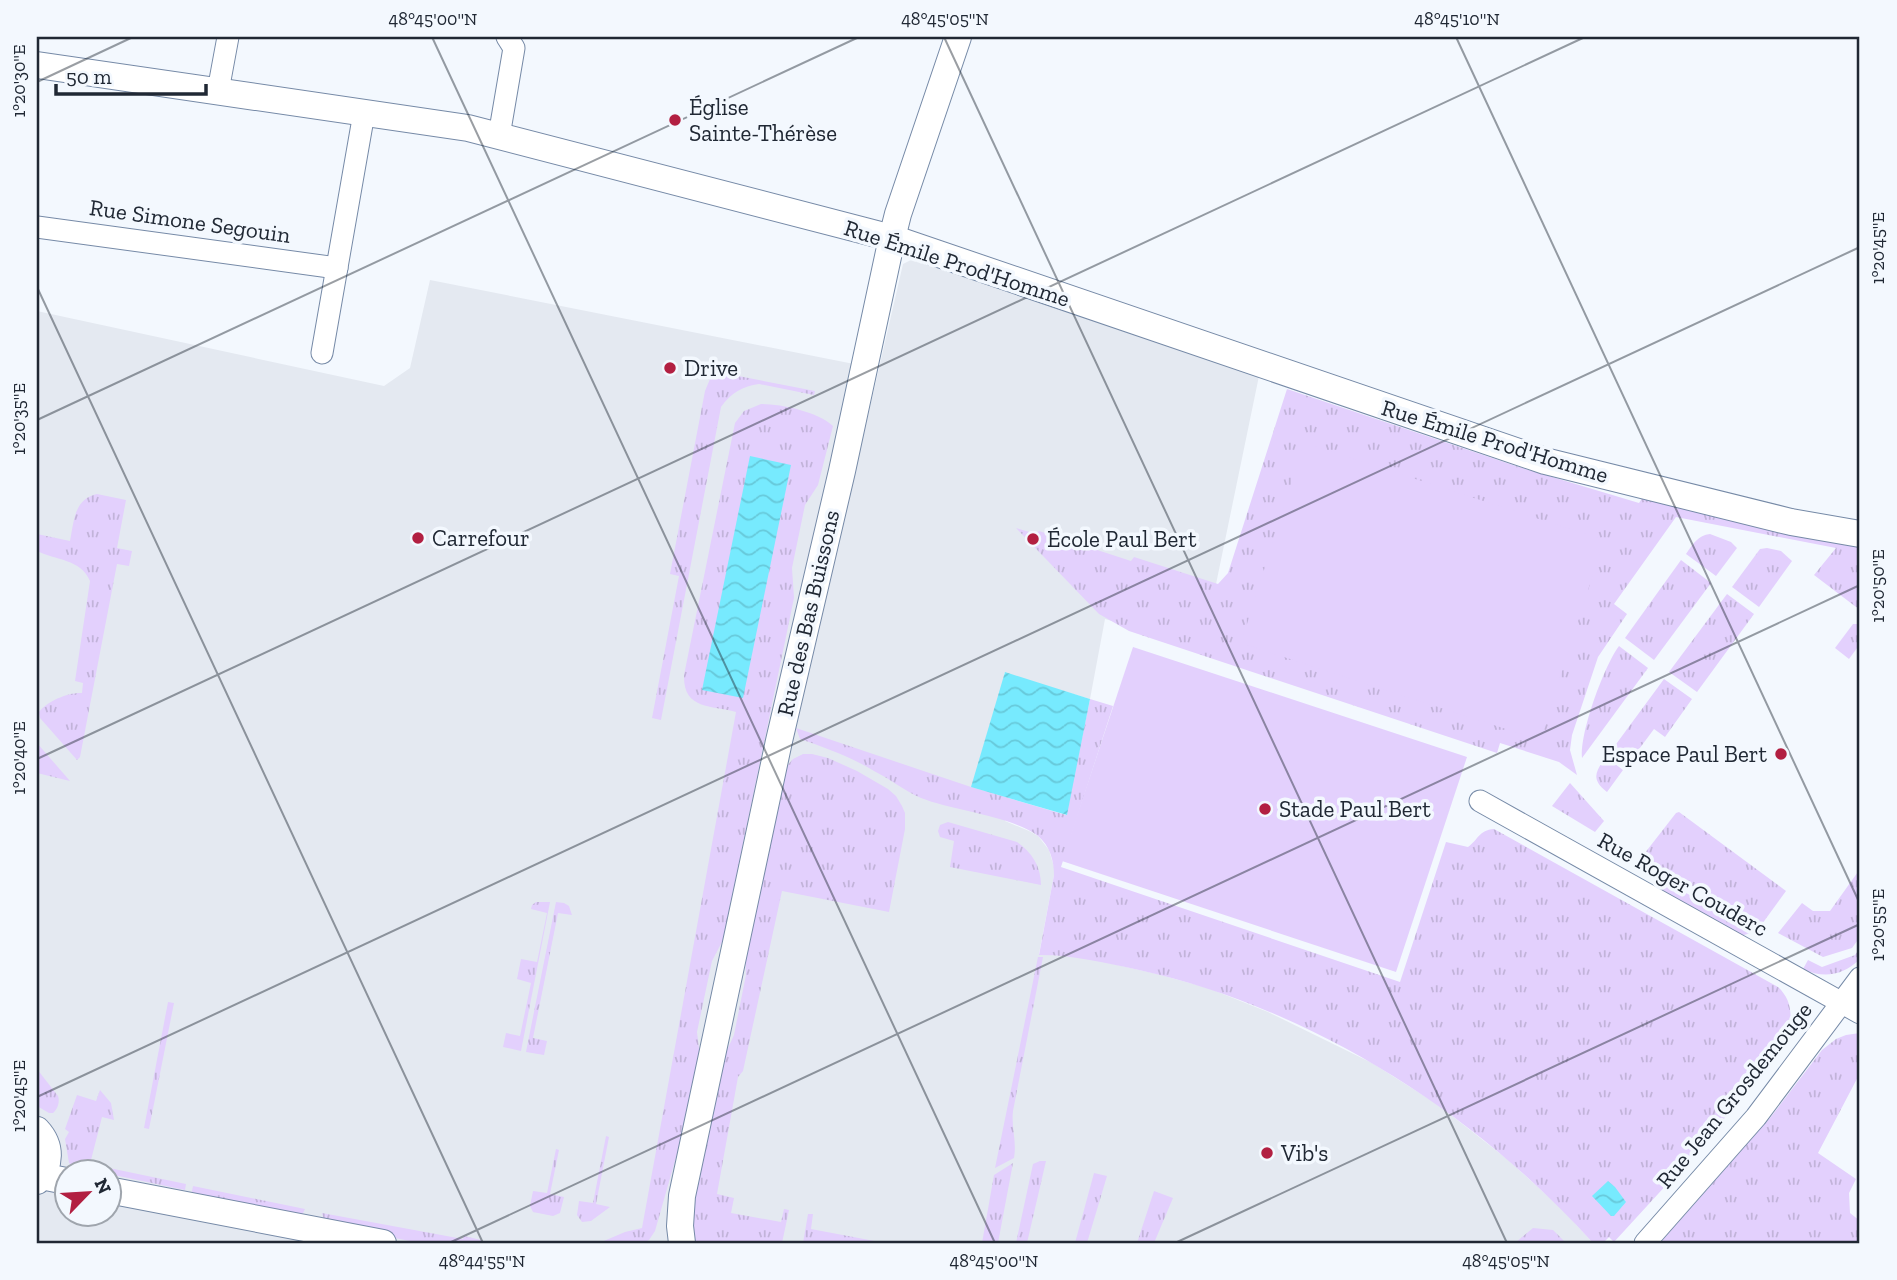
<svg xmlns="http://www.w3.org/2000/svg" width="1897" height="1280" font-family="'Zilla Slab',serif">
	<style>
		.built { fill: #e4e9f1; fill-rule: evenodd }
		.grass { fill: url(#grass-tufts) }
		.pitch { fill: #e3d0fd }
		.water { fill: url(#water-waves) }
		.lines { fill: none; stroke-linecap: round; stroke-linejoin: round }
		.minor-casing { stroke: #768aa7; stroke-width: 23 }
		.tertiary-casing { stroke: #768aa7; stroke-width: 28 }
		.minor { stroke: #fff; stroke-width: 21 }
		.tertiary { stroke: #fff; stroke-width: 26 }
		.ticks { fill: none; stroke: #202834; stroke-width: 2; stroke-opacity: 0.45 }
		.poi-dot { fill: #b21f41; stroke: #f3f8fe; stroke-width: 2.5 }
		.labels { text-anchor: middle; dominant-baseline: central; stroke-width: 7; stroke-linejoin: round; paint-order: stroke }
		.poi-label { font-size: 23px; fill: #202834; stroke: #f3f8fe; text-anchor: start }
		.street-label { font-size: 23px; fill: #202834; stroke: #f3f8fe }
		.neatline { fill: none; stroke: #202834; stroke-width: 2.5 }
		.ticks-label { font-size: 18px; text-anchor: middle; fill: #202834 }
	</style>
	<defs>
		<pattern id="grass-tufts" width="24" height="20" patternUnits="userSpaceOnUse" patternTransform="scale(1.75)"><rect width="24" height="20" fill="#e3d0fd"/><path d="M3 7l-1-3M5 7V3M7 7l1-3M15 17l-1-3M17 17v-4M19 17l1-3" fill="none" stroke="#c2b3d9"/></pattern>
		<pattern id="water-waves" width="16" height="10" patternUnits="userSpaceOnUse" patternTransform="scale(1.75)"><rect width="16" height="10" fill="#77eafe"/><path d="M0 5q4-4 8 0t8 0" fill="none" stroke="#67c9da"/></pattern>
	</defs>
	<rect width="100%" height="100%" fill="#f3f8fe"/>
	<!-- built -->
	<path class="built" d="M 913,259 L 1042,300 L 1259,376 L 1203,647 L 1105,619 L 1090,699 L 1004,673 L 1005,821 L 1029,831 L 1038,836 L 1049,850 L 1054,867 L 1054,875 L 1039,954 L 1087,958 L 1157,974 L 1208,988 L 1268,1012 L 1372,1063 L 1437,1104 L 1507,1159 L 1562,1209 L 1593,1243 L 37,1243 L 37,311 L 384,386 L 410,368 L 430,280 L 854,364 L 773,723 L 796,728 L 903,264 ZM 66,1172 L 108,1172 L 108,1214 L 66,1214 Z"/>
	<!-- grass -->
	<g class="grass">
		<path d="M 723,373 L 815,391 L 814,395 L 759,384 C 743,386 731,393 721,407 L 661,720 L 652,718 L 679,576 L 670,574 L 705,391 L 710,379 Z"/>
		<polygon points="1287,389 1516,466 1639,503 1643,497 1860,539 1860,610 1814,575 1836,548 1676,517 1614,604 1627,614 1598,657 1572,735 1570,750 1577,775 1559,762 1500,743 1497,753 1129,631 1099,614 1016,528 1036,534 1039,531 1131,561 1134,557 1218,584 1228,573"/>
		<path d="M 761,404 C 782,404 818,412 833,426 L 818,485 L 805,505 L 792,568 L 794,598 L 723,940 L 712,961 L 697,1032 L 700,1057 L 684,1129 L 655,1231 L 649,1240 L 643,1243 L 599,1243 L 625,1232 L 642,1228 L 736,712 C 711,705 683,710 684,675 L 735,423 L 744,411 Z"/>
		<path d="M 97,494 L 126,500 L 117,548 L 132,551 L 129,566 L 117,564 L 80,757 L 77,760 L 40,718 L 39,712 C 47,701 69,692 82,693 L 83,683 L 75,681 L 90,581 C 81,559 55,560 37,551 L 37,534 L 70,541 C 74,521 74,499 97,494 Z"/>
		<path d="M 1710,534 L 1731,542 L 1737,548 L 1716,576 L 1686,554 C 1693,544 1698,535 1710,534 Z"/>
		<polygon points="1767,548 1781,551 1792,561 1759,607 1732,587 1760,549"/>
		<polygon points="1681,560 1711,583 1654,660 1625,638"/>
		<polygon points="1727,594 1754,614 1697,692 1669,672"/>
		<polygon points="1853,624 1860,624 1860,644 1849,659 1835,648"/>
		<path d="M 1619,646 L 1648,668 L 1582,758 C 1579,734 1604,666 1619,646 Z"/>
		<polygon points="1664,679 1692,699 1665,737 1654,729 1628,764 1611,751"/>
		<path d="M 1090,699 L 1113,706 L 1061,867 L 1400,982 L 1446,842 L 1468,847 C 1478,840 1479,830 1494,829 L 1778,987 C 1791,999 1793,1015 1788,1031 L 1713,1134 L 1614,1242 L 1609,1237 L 1603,1243 L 1593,1243 C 1476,1113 1311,1008 1139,970 C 1106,963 1074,955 1039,955 L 1054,875 C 1054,861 1050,846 1038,836 C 1012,816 954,811 921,798 C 905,791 890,779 874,771 C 851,757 826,748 800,739 L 796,728 L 971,787 L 1066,815 Z"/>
		<polygon points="37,743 70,781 37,773"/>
		<polygon points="803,754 812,754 828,758 857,771 888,789 896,796 902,806 905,813 905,829 889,912 782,891 743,1071 738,1077 717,1194 734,1198 731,1213 781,1222 784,1209 789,1210 782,1243 690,1243 688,1230 722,1061 734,1035 746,975 745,949 786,767 793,759"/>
		<path d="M 1606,757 L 1623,770 L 1607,792 C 1590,779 1596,771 1606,757 Z"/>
		<polygon points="1570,783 1604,821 1595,832 1552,806"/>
		<polygon points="1679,812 1786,891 1762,924 1641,858 1676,813"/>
		<path d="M 948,822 L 1017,842 C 1032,852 1041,867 1041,885 L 950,867 L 954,841 L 940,837 L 938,831 L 940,825 Z"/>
		<polygon points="1860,869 1860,937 1852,948 1823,957 1778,933 1802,903 1813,911 1830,911"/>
		<polygon points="1664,881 1756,931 1741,936 1659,890"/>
		<polygon points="536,902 550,902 521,1051 503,1047 506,1033 520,1036 531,983 517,979 521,959 537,962 547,913 531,909 532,905"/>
		<polygon points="556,902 564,903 569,906 572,915 558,913 533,1038 547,1041 544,1055 526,1052"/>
		<path d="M 1860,948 L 1859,960 C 1843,975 1824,979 1803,969 L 1808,960 L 1822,967 L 1855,955 Z"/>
		<path d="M 1038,957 L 1043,957 L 1013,1111 C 1011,1127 1017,1141 1014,1158 L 995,1168 Z"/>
		<polygon points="168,1002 174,1003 149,1129 144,1128"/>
		<polygon points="1860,1033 1860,1073 1818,1153 1856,1179 1849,1193 1850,1213 1860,1221 1860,1243 1660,1243 1770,1118 1822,1050 1836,1039 1846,1035"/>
		<path d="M 37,1069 L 58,1096 C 60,1101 58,1109 53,1113 L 49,1113 L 37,1106 Z"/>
		<path d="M 100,1090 L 111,1103 L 114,1120 L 102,1117 L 90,1164 L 186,1184 L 185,1190 L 109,1174 L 108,1172 C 96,1172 80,1171 69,1163 L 65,1139 L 69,1132 L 65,1129 L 77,1095 L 96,1101 Z"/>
		<polygon points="606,1136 609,1137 596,1204 610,1207 591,1221 582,1222 577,1215 579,1201 593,1203"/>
		<polygon points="556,1149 559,1150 550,1194 564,1197 560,1213 553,1216 533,1212 530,1206 533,1191 547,1193"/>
		<polygon points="1040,1161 1046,1161 1027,1243 1016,1243 1033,1164"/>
		<polygon points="1013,1163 998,1243 982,1243 994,1175"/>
		<polygon points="1094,1173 1107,1176 1087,1243 1075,1243"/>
		<polygon points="193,1186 305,1209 302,1215 191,1196"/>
		<polygon points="1154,1191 1173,1198 1154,1243 1137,1243"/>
		<polygon points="322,1213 463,1239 464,1236 481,1240 481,1243 420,1243 329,1225 324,1220"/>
		<polygon points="808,1214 813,1214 811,1229 885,1243 803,1243"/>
		<polygon points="1533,1228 1553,1230 1566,1243 1515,1243"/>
	</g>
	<!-- pitch -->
	<g class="pitch">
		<polygon points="1304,443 1604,540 1540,740 1241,643"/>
		<polygon points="1133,647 1467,757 1396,972 1062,861"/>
	</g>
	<!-- water -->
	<g class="water">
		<polygon points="750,456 791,465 743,698 702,690"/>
		<polygon points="1005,672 1090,699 1067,815 971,787"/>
		<polygon points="1608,1181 1615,1187 1626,1202 1614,1216 1611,1216 1592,1196"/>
	</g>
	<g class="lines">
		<!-- minor casing -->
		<g class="minor-casing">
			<g id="minor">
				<polyline points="218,91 228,37"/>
				<polyline points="499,136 514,48 507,37"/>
				<polyline points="37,227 337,268"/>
				<polyline points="322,353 364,113"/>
				<polyline points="1480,801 1860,1013"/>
				<polyline points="1645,1243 1756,1117 1860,978"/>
			</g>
		</g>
		<!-- tertiary casing -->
		<g class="tertiary-casing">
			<g id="tertiary">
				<polyline points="37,65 468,128 892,238 1545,461 1791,522 1860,534"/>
				<path d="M 37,1130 C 52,1146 51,1165 37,1181"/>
				<polyline points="41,1176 66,1181"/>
				<polyline points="108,1190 383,1243"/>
				<polyline points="682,1243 680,1226 682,1196 779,741 842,471 892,238 898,214 958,37"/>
			</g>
		</g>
		<!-- minor -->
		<use href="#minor" class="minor"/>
		<!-- tertiary -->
		<use href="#tertiary" class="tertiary"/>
	</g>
	<!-- ticks -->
	<path class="ticks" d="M 432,37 L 995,1243M 944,37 L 1507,1243M 1456,37 L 1860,904M 37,82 L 133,37M 37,287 L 483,1243M 37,420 L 859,37M 37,759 L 1585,37M 37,1097 L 1860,247M 449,1243 L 1860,585M 1175,1243 L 1860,924"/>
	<!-- markers -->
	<g class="poi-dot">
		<circle cx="675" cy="120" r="7"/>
		<circle cx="670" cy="368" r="7"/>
		<circle cx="418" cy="538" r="7"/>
		<circle cx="1033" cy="539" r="7"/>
		<circle cx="1781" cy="754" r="7"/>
		<circle cx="1265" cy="809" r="7"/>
		<circle cx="1267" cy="1153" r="7"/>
	</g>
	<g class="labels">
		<!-- poi labels -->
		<g class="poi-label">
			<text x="689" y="107">Église<tspan x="689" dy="26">Sainte-Thérèse</tspan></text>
			<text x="684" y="368">Drive</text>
			<text x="432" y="538">Carrefour</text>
			<text x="1047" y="539">École Paul Bert</text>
			<text x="1767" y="754" text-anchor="end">Espace Paul Bert</text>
			<text x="1279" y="809">Stade Paul Bert</text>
			<text x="1281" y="1153">Vib's</text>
		</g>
		<!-- street labels -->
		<g class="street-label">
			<text transform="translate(190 221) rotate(8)">Rue Simone Segouin</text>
			<text transform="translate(957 263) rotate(18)">Rue Émile Prod'Homme</text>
			<text transform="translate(1495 441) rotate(17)">Rue Émile Prod'Homme</text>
			<text transform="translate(808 613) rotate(-77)">Rue des Bas Buissons</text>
			<text transform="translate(1683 884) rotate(29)">Rue Roger Couderc</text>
			<text transform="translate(1734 1095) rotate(-51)">Rue Jean Grosdemouge</text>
		</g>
	</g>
	<!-- border -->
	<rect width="1897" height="1280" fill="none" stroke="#f3f8fe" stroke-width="77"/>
	<!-- north arrow -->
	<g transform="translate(88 1193) rotate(65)"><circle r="33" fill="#f3f8fe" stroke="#9fa5ad" stroke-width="2"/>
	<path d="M0-5L12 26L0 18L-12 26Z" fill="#b21f41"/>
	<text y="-10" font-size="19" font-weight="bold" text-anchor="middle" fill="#202834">N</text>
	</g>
	<!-- scale -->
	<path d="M56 84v10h150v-10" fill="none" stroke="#202834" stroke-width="3.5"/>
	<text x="66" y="84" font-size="21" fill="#202834" stroke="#f3f8fe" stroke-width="5" paint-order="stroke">50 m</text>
	<rect x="38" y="38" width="1820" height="1204" class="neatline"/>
	<g class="ticks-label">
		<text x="433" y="25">48°45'00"N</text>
		<text x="945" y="25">48°45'05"N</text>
		<text x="1457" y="25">48°45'10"N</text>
		<text transform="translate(19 81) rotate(-90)" y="6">1°20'30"E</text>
		<text transform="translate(1878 248) rotate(-90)" y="6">1°20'45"E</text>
		<text transform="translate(19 419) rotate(-90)" y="6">1°20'35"E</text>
		<text transform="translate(1878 586) rotate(-90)" y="6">1°20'50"E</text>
		<text transform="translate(19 758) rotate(-90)" y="6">1°20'40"E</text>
		<text transform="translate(1878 925) rotate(-90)" y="6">1°20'55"E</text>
		<text transform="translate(19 1096) rotate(-90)" y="6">1°20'45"E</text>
		<text x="482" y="1267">48°44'55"N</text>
		<text x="994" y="1267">48°45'00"N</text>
		<text x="1506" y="1267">48°45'05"N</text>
	</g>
</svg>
